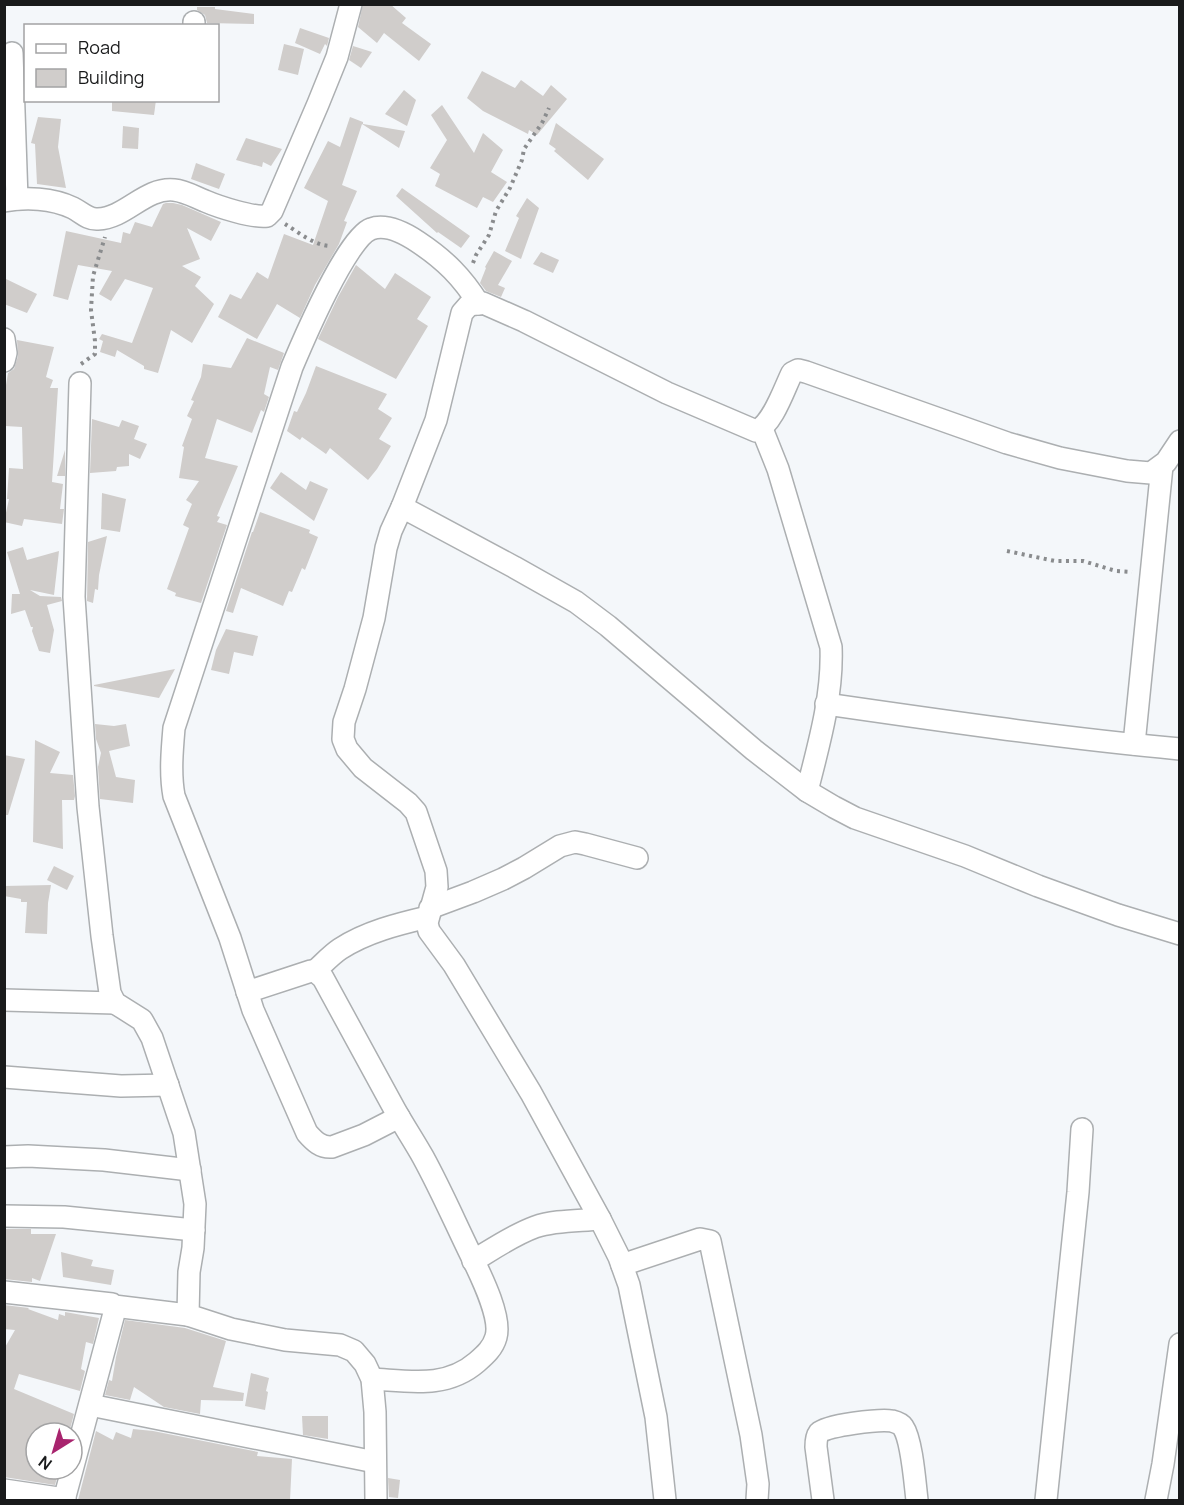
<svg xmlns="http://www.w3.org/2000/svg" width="1184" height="1505" font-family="Manrope,sans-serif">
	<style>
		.building { fill: #d0cdcb }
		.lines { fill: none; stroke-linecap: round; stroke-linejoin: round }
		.minor-casing { stroke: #acafb1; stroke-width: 24 }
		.path { stroke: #8a8c8e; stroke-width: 4; stroke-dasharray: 3 4.5; stroke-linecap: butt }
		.minor { stroke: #fff; stroke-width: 21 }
	</style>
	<rect width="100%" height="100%" fill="#f4f7fa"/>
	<!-- building -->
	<g class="building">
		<polygon points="363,4 390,4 406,18 402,23 431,44 419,61 384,33 377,43 358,27"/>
		<polygon points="197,7 215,7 215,9 254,14 254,24 207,23 205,15 197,10"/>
		<polygon points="300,28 329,38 327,46 325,44 320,54 295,43"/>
		<polygon points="284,44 304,49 298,75 278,70"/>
		<polygon points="353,46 372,52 361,68 349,60"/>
		<polygon points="482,71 515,88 521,80 543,96 551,85 567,99 537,135 529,130 528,134 483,111 467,98"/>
		<polygon points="404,90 416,100 407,126 385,114"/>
		<polygon points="112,100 156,100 154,115 112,111"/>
		<polygon points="442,105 474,153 483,133 503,150 491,172 507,182 493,202 483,197 477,208 435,186 440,174 430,168 447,140 431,115"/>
		<polygon points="38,117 61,119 58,147 66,188 37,184 35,144 31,143"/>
		<polygon points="350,117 363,122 363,124 405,131 399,148 362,124 342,185 357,191 344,221 347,222 339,244 315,285 300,318 277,304 257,339 218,317 230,294 241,299 257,272 268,279 284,234 313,245 328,201 304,188 328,141 340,147"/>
		<polygon points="556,123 604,159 588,180 554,151 556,149 549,144"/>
		<polygon points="123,126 139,128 138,149 122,148"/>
		<polygon points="246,138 282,149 271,166 263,162 262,167 236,160"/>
		<polygon points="196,163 225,174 219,189 191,179"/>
		<polygon points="402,188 470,236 461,248 438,232 437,233 396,196"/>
		<polygon points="527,198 539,208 521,259 505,251 519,218 516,216"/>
		<polygon points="166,203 173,203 182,205 221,222 211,241 187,228 200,259 182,266 201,277 195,286 214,304 192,343 171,330 158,373 144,369 144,366 117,350 115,357 100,352 103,341 99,339 102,334 132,343 153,288 125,279 111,301 99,294 112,271 78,265 68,300 53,296 66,231 121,243 123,232 130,234 135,222 152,227 163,204"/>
		<polygon points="494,251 512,261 498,285 505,288 501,297 486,291 480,283 486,268 485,267"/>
		<polygon points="541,252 559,260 553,273 533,264"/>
		<polygon points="356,265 385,289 395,273 431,297 417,319 428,326 396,379 318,339 338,297"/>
		<polygon points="4,278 37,294 27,313 4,304"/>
		<polygon points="247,338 284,353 278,370 270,367 264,394 269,397 264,412 261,410 252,433 217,419 205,458 238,466 217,516 220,517 217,522 227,525 201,603 175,596 176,593 167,589 189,528 183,525 192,504 186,500 199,481 179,478 184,447 182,446 192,419 187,416 194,401 191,400 201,377 203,364 231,368"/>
		<polygon points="17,340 54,347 46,377 53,380 50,388 58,388 52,482 63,484 60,509 64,509 62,524 24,519 22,526 4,522 9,499 7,499 9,468 23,469 22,427 5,426 6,385 8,373 14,369 18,356"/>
		<polygon points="316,366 387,394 378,409 392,418 379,439 391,446 377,469 368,480 330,448 326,454 302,437 300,440 287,431 294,411 297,412 306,393"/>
		<polygon points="92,419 119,427 122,420 139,426 134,439 147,444 140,459 129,454 129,466 117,467 116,471 90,473"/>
		<polygon points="65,450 65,476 57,476"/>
		<polygon points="281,472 306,490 310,481 328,489 314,521 270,488"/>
		<polygon points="102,493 126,499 120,532 101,529"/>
		<polygon points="260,512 310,530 309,533 318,537 305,570 302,568 292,592 289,591 283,606 241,588 233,613 226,611 252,532 253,532"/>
		<polygon points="107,536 99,575 98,590 95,589 93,603 87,601 88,542"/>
		<polygon points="23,547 27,560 59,551 54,595 30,590 40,596 61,597 62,601 47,605 54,630 50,653 39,651 32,631 33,627 31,627 25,610 11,614 12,594 20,594 7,552"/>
		<polygon points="226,629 258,636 253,656 234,652 229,674 211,670 216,650"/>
		<polygon points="175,669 159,698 94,686 94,685"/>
		<polygon points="95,724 114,726 126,724 130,746 109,751 116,777 135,780 133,803 100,799 98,767 101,753 96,739"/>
		<polygon points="35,740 60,752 50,773 73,775 75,796 74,800 62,800 63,849 33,842"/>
		<polygon points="4,755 25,759 8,815 4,815"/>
		<polygon points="54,866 74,876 67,890 47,880"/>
		<polygon points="51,885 48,903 47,934 25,933 27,902 21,902 21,899 4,896 4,886"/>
		<polygon points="4,1229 31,1229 31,1234 56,1234 40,1281 32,1278 32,1282 4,1279"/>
		<polygon points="61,1252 93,1260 91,1266 114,1270 111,1285 63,1277"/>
		<polygon points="4,1305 29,1308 28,1309 58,1320 59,1314 65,1316 65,1312 99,1318 93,1344 86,1342 81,1369 85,1371 80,1391 19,1374 14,1389 74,1414 69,1433 36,1433 36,1438 27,1459 36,1461 36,1469 39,1469 39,1471 59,1470 55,1485 4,1477 4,1349 15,1330 4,1329"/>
		<polygon points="125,1320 185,1328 226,1341 213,1387 244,1393 243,1401 201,1400 200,1414 164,1407 134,1387 130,1400 105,1395 109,1380 112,1381 116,1357"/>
		<polygon points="251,1373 269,1378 266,1391 268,1392 265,1410 245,1406"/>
		<polygon points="302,1416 328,1416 328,1439 303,1435"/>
		<polygon points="133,1429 153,1431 258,1452 257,1456 292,1459 290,1500 78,1500 96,1431 113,1440 116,1432 131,1438"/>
		<polygon points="388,1478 400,1480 398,1498 389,1497"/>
	</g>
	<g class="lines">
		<!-- minor casing -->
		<g class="minor-casing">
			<g id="minor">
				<polyline points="194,26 194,22"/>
				<polyline points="12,53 17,199"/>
				<path d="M 4,201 C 26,197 52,198 73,208 C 81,212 88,220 98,219 C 126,218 145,187 174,190 C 185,191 195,197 205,201 C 219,207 253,218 267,216 L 272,211 L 318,104 L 337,57 L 351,4"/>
				<polyline points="4,339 6,353 4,361"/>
				<polyline points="80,383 74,597 88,807 102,936 110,993 115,1003 142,1020 152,1038 184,1133 195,1204 193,1248 189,1272 188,1315 231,1329 285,1340 340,1345 354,1351 365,1364 372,1379 375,1412 376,1500"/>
				<path d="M 762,429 L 778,469 L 831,647 C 833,695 819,744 807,791"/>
				<polyline points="402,507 514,567 576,602 608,626 754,750 807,791 834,807 855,818 965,856 1038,886 1118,915 1180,934"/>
				<path d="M 826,704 C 944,721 1061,738 1180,749"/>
				<polyline points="1134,744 1162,466"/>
				<polyline points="430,908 473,892 503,879 524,868 560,846 575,842 585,844 637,858"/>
				<path d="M 315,971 C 323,964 331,955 340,949 C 366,932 398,924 428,917"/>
				<path d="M 247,992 L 311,971 L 315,971 L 323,978 C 347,1022 371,1066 395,1110 C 404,1126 414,1141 423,1157 C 440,1188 454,1220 469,1251 C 479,1272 502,1316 496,1337 C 493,1348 485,1355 477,1362 C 446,1389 409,1381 372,1379"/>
				<polyline points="4,1000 115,1003"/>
				<polyline points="4,1077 121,1086 168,1085"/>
				<path d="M 399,1117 L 364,1135 L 332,1147 C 321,1148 314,1141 307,1133 L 253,1010 L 230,938 L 174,796 C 170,774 172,751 174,728 L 292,367 C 303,341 347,237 371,229 C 387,223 406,234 418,242 C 445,260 462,277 479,304"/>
				<polyline points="4,1157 28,1156 104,1160 190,1170"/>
				<polyline points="4,1216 64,1217 194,1230"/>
				<path d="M 473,1261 C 493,1249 513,1235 535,1227 C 555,1220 579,1221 600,1219"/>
				<polyline points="622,1265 700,1239 710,1241 751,1435 758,1484 757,1500"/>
				<polyline points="4,1292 112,1304 114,1306 188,1315"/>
				<polyline points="90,1405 375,1462"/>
				<polyline points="4,1490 65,1499"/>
				<polyline points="64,1500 113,1317 115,1309 114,1306"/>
				<path d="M 665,1500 L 656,1417 L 629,1285 L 619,1257 L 600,1219 L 531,1093 L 454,965 L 429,931 L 427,923 L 437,887 L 436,871 L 416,812 L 408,803 L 363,768 L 347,749 L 343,739 L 344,722 L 355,689 L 374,618 L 386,548 L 391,531 L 402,507 L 436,420 L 462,313 L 469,305 L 483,303 L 524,321 L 667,393 L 756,431 C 773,424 784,389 792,373 L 798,370 L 806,372 L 1007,443 L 1060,458 L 1127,471 L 1151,473 L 1166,462 L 1180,441"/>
				<path d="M 823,1500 L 816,1447 C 816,1443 816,1437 819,1433 C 827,1425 880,1419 892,1421 C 896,1422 901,1424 903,1427 C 912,1440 915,1484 917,1500"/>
				<polyline points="1046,1500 1078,1192 1082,1129"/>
				<polyline points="1156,1500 1163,1464 1180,1344"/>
			</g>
		</g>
		<!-- path -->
		<g class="path">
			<path d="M 285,224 C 298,232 315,246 331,246"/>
			<polyline points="473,263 476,255 489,235 496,211 510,188 522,160 524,149 542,123 549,108"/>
			<polyline points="81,364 95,354 95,341 91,310 93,276 105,237"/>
			<polyline points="1007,551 1055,561 1083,561 1116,571 1132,572"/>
		</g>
		<!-- minor -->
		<use href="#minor" class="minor"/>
	</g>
	<!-- border -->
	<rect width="1184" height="1505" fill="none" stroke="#191a1b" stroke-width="12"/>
	<!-- legend -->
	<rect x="24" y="24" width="195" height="78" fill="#ffffff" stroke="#a3a3a4" stroke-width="1.5"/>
	<rect x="36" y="44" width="30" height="9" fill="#ffffff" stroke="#a3a3a4" stroke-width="1.5"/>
	<text x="78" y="54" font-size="18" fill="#191a1b">Road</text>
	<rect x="36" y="69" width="30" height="18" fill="#d0cdcb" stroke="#a3a3a4" stroke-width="1.5"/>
	<text x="78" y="84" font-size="18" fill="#191a1b">Building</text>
	<!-- north arrow -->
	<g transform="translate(54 1451) rotate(217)"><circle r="28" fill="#ffffff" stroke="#a3a3a4" stroke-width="1.5"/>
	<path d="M0-4.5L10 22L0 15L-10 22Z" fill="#a8246e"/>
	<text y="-9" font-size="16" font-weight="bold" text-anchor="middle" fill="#191a1b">N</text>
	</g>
</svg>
